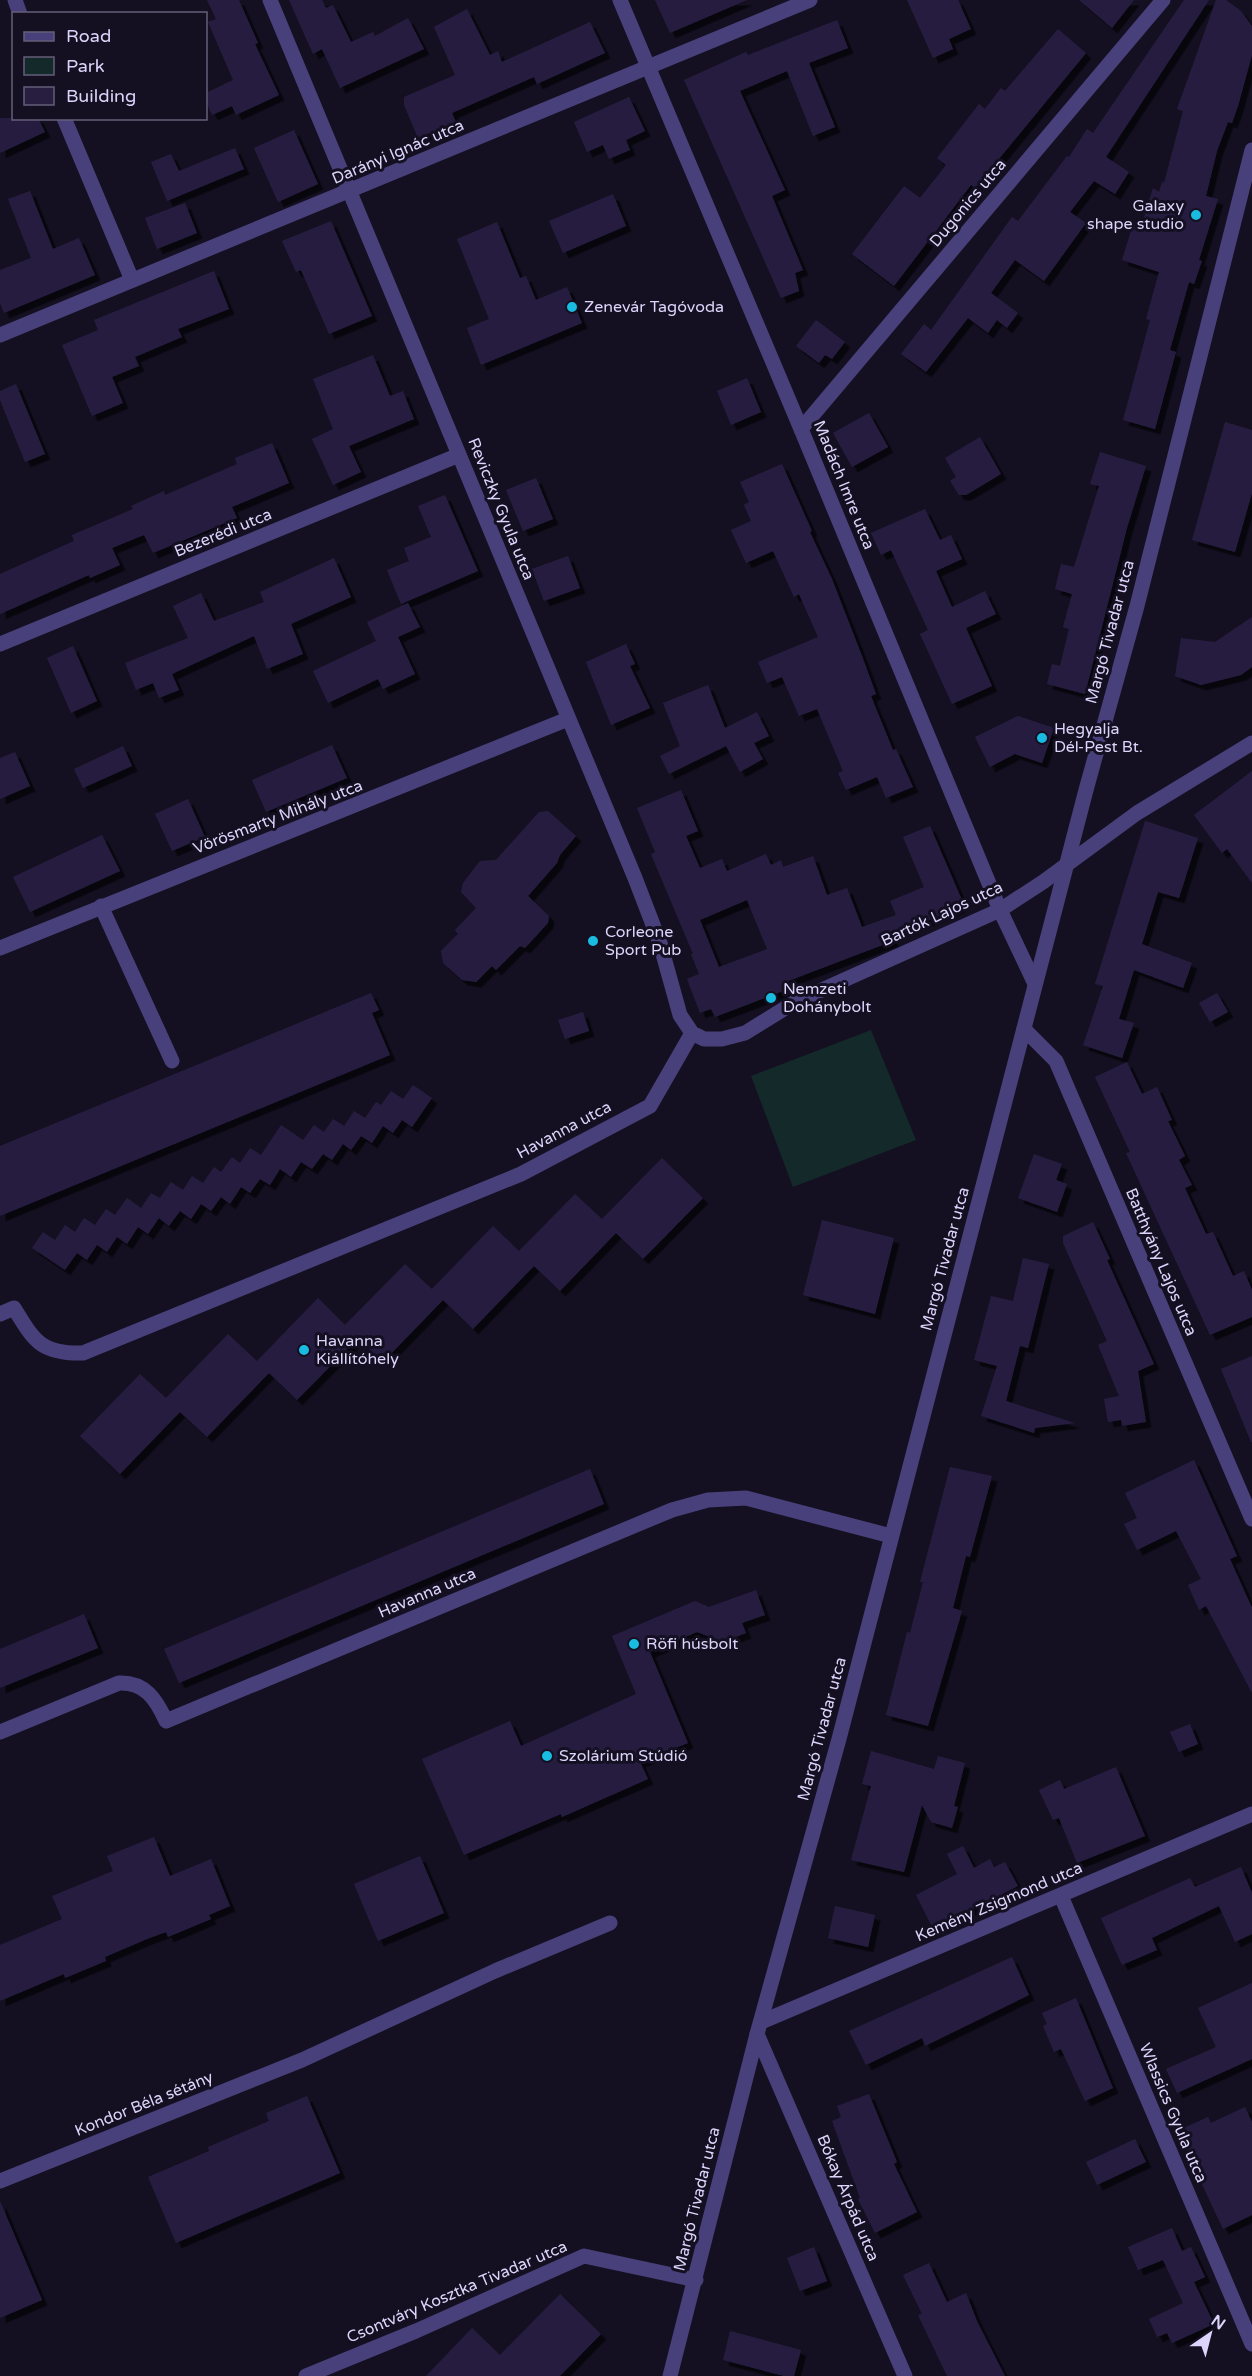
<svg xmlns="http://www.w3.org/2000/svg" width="1252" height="2376" font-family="'Varela Round',sans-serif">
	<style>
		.green { fill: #14292a }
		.building { fill: #281e40; fill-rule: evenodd; filter: url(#shadow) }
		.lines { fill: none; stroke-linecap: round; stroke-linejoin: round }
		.pedestrian { stroke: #48407a; stroke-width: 15 }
		.minor { stroke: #48407a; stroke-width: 15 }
		.tertiary { stroke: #48407a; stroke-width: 15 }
		.poi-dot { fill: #1abbe1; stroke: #141021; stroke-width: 2 }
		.labels { text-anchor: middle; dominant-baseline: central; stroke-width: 6; stroke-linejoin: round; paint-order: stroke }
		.street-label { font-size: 16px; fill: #dcd4fa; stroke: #141021 }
		.poi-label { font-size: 16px; fill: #dcd4fa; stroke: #141021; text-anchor: start }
	</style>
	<defs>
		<filter id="shadow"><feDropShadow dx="5.5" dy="5.5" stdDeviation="0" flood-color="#0009"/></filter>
	</defs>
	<rect width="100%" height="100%" fill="#141021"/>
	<!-- green -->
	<polygon class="green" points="871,1030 916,1140 793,1187 751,1076"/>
	<!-- building -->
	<g class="building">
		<polygon points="207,0 239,0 258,43 255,44 279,95 236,115 232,106 212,115 206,101 206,93 233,80 208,22 216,19"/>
		<polygon points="289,0 322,0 326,8 333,5 351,42 373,32 375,36 408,18 424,49 340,88 322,49 313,54"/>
		<polygon points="655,0 747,0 670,33"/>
		<polygon points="907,0 958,0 971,29 949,39 953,49 933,58"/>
		<polygon points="1079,0 1134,0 1112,28"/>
		<polygon points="1184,0 1209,0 1106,157 1129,172 1115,194 1094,181 1070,212 1086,223 1044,281 1015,260 991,293 1018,313 1007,328 997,320 988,333 968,318 926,372 901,354 924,324 931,330 1012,217 1018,221 1067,156 1069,157 1087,129 1093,133"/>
		<polygon points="1216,0 1226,0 1241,11 1252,26 1252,55 1238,106 1232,123 1228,122 1217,151 1206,196 1218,199 1199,260 1202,261 1194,284 1189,282 1170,350 1176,352 1155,429 1123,420 1150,320 1146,319 1159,272 1122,260 1133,224 1141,227 1153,188 1159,192 1162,182 1164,183 1183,111 1177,109"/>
		<polygon points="467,9 490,55 498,51 502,62 590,22 605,53 537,84 534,77 452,113 456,122 418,138 404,105 404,97 455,75 434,27"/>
		<polygon points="837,20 848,48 809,63 835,127 813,136 787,71 740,91 785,190 772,196 803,270 795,273 799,291 781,298 684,80 746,52 748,55"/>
		<polygon points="1058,29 1086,53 975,188 971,185 894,286 852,254 904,186 920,198 946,165 937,158 979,104 985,109 1001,88 1005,91"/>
		<polygon points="629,97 645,131 626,140 630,150 609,159 603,145 587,152 574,122"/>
		<polygon points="0,118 38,118 45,132 0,153"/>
		<polygon points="294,130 318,184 278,202 254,148"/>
		<polygon points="235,148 244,169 167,201 151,162 171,154 179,171"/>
		<polygon points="30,191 53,249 79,238 95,275 4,313 0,303 0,270 31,258 8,199"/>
		<polygon points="613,194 626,226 563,253 549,221"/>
		<polygon points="185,203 197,233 157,249 145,218"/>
		<polygon points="331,221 372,316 329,334 301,270 296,272 282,241"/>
		<polygon points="497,222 520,278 526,276 536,300 567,287 582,323 481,365 467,328 489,319 457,239"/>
		<polygon points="214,271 229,309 178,329 182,337 135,357 139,366 112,377 123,403 92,416 62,345 98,330 94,320"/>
		<polygon points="816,320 845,342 832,359 825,355 819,363 796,346"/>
		<polygon points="373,355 390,396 403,391 414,419 349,446 361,472 333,485 312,439 333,429 313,379"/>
		<polygon points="747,378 761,412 731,425 717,391"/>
		<polygon points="16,384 45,454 25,462 0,400 0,391"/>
		<polygon points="869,413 888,447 852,467 833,433"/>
		<polygon points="1225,422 1252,430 1252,493 1235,552 1192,540"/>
		<polygon points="980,437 1001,474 966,495 959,495 950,481 956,477 945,458"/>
		<polygon points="272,443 289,483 232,507 237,518 153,553 144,535 112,548 120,565 90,578 89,575 0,614 0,574 74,541 72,535 133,509 131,506 164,491 165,495 237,464 235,458"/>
		<polygon points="1100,452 1146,466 1127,528 1085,694 1047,684 1052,664 1060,666 1069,629 1063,627 1072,594 1055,589 1061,564 1074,567 1099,486 1090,484"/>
		<polygon points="782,464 812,531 810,532 832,579 862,656 876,694 871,696 893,750 896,749 913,787 886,798 877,777 846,790 838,773 843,771 817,709 799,716 782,677 767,683 758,662 818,637 799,594 794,597 773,551 746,563 731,530 751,521 744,505 749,502 740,482"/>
		<polygon points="536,478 553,519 523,531 506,490"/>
		<polygon points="445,495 478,571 401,604 387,570 409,561 404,548 431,537 418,506"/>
		<polygon points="925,509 940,540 951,535 962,559 936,571 952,607 985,591 996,614 966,628 992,686 952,704 920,634 928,630 891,550 881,555 871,533"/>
		<polygon points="568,556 580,588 544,601 532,569"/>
		<polygon points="334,558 351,597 291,624 303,654 267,669 254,636 172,674 179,690 159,698 153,683 136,690 125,663 188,638 173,606 201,593 214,621 264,602 260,592"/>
		<polygon points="408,603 420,627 398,637 415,674 383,689 378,679 328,703 313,671 376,641 367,622"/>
		<polygon points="1252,617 1252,667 1241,675 1201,685 1175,676 1181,638 1215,642"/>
		<polygon points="626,644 635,664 630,666 650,708 611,725 586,662"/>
		<polygon points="73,646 97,701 71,713 47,658"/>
		<polygon points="708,685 725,728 757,712 769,736 754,743 763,759 740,772 726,746 669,774 660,756 680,746 663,703"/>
		<polygon points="1018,716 1054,728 1042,763 1015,754 990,767 975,737"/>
		<polygon points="332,745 347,778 266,812 252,780"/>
		<polygon points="123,746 132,766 83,788 74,769"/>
		<polygon points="15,752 30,786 0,799 0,758"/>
		<polygon points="1252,771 1252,883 1227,849 1222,853 1194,815"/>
		<path d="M 681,790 L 698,831 L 686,836 L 700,868 L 722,859 L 727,871 L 766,854 L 771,865 L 781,860 L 783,867 L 813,856 L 827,895 L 847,888 L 862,927 L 896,915 L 890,901 L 924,887 L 903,837 L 930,826 L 962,900 L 958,908 L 891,936 L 893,941 L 783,983 L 786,990 L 715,1017 L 711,1009 L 700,1013 L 687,979 L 699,974 L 691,954 L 693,954 L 651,854 L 655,852 L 637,808 ZM 747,900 L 767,949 L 719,967 L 700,920 Z"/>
		<polygon points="188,799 205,837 172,851 155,814"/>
		<polygon points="548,811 576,836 560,855 557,863 528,896 549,916 548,923 525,948 520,946 496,970 492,966 476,982 462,980 443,963 441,951 458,934 455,930 476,908 461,892 463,883 480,861 496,860 539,812"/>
		<polygon points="1145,821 1198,838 1179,898 1158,892 1142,944 1192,963 1183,988 1134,970 1119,1019 1134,1023 1122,1058 1083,1045 1103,986 1095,984"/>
		<polygon points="102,835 120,871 30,912 13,877"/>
		<polygon points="371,993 379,1010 372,1013 390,1055 0,1216 0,1146"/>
		<polygon points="1217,993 1228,1012 1210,1022 1199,1003"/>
		<polygon points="583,1012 589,1031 565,1039 558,1020"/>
		<polygon points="1127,1062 1142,1094 1157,1087 1172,1120 1168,1121 1185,1156 1179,1160 1192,1185 1185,1188 1206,1234 1213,1232 1233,1276 1244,1271 1252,1290 1252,1317 1210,1335 1126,1153 1130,1152 1095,1077"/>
		<polygon points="413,1085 432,1098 412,1127 402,1120 393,1133 383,1126 372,1143 361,1136 351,1150 343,1144 332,1160 323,1154 312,1169 301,1162 291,1177 280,1169 270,1185 260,1179 250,1193 241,1187 230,1204 221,1197 211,1211 201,1204 191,1219 180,1211 169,1226 159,1218 148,1234 138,1227 127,1244 117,1237 107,1252 97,1245 87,1260 77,1253 65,1270 32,1248 43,1232 55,1240 65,1225 75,1232 84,1218 95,1225 106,1209 115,1215 127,1198 141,1208 151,1193 160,1198 171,1182 183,1190 192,1176 203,1183 214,1167 221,1172 232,1157 240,1163 250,1148 261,1155 281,1125 303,1140 314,1125 324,1132 333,1119 344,1126 354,1111 365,1118 376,1102 381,1105 391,1091 403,1099"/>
		<polygon points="1034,1154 1062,1164 1056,1180 1067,1184 1057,1212 1018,1198"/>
		<polygon points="662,1158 703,1198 643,1259 616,1233 560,1291 534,1266 473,1329 443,1300 383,1362 358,1338 297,1400 269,1373 207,1437 180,1412 120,1474 80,1436 140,1374 166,1398 228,1334 257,1361 318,1298 345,1325 405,1264 432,1289 493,1226 519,1251 575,1194 602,1219"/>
		<polygon points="822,1220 894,1238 875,1314 803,1295"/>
		<polygon points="1093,1222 1110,1259 1107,1260 1154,1364 1138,1371 1146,1422 1122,1426 1121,1420 1108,1422 1104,1399 1119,1396 1098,1345 1107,1341 1063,1243 1063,1236"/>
		<polygon points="1023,1258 1049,1264 1028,1348 1020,1346 1006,1401 1075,1423 1035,1428 1034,1433 981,1416 997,1366 974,1360 991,1296 1013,1301"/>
		<polygon points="1252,1356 1252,1442 1251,1442 1221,1369"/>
		<polygon points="1194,1460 1237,1556 1230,1559 1252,1608 1252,1693 1206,1606 1199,1610 1188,1585 1201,1579 1176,1531 1137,1550 1124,1524 1137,1518 1125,1493"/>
		<polygon points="950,1467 992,1476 970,1557 966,1556 953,1608 962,1611 928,1726 886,1715 907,1632 910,1633 923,1582 920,1582"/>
		<polygon points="590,1469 604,1504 179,1683 164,1649"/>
		<polygon points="756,1590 765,1615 742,1623 746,1633 723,1642 697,1632 650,1652 688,1743 640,1762 648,1779 562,1817 561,1814 464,1855 422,1759 510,1721 521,1746 636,1694 612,1636 695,1601 709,1607"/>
		<polygon points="84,1614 98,1648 0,1688 0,1649"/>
		<polygon points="1190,1724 1198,1744 1179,1752 1170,1732"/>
		<polygon points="871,1751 934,1769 938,1756 965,1763 954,1806 958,1807 952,1828 931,1822 922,1805 904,1872 851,1860 871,1786 862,1784"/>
		<polygon points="1116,1767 1145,1836 1077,1863 1059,1818 1053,1820 1039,1790 1060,1780 1064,1789"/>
		<polygon points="154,1837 170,1876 211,1859 230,1906 209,1915 211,1919 168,1937 166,1932 147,1939 105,1957 106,1961 65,1978 64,1974 0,2001 0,1945 62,1919 52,1896 113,1871 107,1856"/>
		<polygon points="963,1846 974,1868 990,1859 994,1867 1005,1862 1018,1886 933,1929 916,1895 957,1874 947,1854"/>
		<polygon points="420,1856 444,1913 378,1941 354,1884"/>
		<polygon points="1241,1867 1252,1893 1252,1934 1235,1942 1219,1906 1152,1938 1157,1950 1122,1965 1101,1918 1190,1878 1195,1887"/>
		<polygon points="835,1906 875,1915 868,1947 828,1938"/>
		<polygon points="1012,1957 1029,1995 925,2046 922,2038 866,2065 849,2031"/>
		<polygon points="1252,1983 1252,2059 1177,2093 1166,2069 1216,2047 1198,2008"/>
		<polygon points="1076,1998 1113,2088 1085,2101 1061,2049 1054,2052 1043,2026 1047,2024 1042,2013"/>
		<polygon points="869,2094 897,2162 894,2164 917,2212 875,2233 858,2199 860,2198 832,2121 841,2117 837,2106"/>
		<polygon points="307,2096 340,2173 176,2243 148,2177 209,2151 208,2147 269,2121 266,2113"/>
		<polygon points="1245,2107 1252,2122 1252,2215 1223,2229 1177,2131 1208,2117 1211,2123"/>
		<polygon points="1135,2139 1146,2162 1097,2185 1086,2162"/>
		<polygon points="0,2201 42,2300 0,2318"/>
		<polygon points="1172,2228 1182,2251 1191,2247 1205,2277 1194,2282 1214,2324 1172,2343 1167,2333 1157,2337 1149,2319 1183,2303 1163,2260 1138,2270 1128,2247"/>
		<polygon points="814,2247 827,2281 800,2291 787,2258"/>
		<polygon points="929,2263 947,2302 966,2293 977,2321 1005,2376 947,2376 918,2315 922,2314 903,2275"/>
		<polygon points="560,2294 601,2334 560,2376 426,2376 472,2328 500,2355"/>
		<polygon points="730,2331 801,2350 794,2376 784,2376 723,2360"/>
	</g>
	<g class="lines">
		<!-- pedestrian -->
		<polyline class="pedestrian" points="0,2181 302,2060 495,1971 610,1923"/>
		<!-- minor -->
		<g class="minor">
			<polyline points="15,0 20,14"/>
			<polyline points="270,0 635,878 660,943 680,1015 692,1033 704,1039 722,1039 745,1033 795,1002 1000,910 1043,882 1137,813 1252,743"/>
			<polyline points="620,0 801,429 1000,910 1035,984"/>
			<polyline points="64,118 132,280"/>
			<polyline points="801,429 1163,0"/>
			<polyline points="0,644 459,455"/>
			<polyline points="101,906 172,1061"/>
			<polyline points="0,948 568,719"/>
			<polyline points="1024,1029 1056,1061 1252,1519"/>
			<path d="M 0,1314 L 14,1308 C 34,1341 41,1354 83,1353 L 521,1174 L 650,1106 L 692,1033"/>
			<path d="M 0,1732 L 119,1683 C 145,1682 156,1699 166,1721 L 672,1510 L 708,1500 L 746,1498 L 891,1536"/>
			<polyline points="1061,1896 1252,2344"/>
			<polyline points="761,2022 1252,1814"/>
			<polyline points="757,2034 905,2376"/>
			<polyline points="306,2376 416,2331 584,2256 696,2280"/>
		</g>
		<!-- tertiary -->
		<g class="tertiary">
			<polyline points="0,335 810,0"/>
			<polyline points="670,2376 757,2034 839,1739 1086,790 1137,606 1252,150"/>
		</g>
	</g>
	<!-- markers -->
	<g class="poi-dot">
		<circle cx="1196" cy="215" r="6"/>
		<circle cx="572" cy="307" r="6"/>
		<circle cx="1042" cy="738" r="6"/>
		<circle cx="593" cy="941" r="6"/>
		<circle cx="771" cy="998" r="6"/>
		<circle cx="304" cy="1350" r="6"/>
		<circle cx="634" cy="1644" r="6"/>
		<circle cx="547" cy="1756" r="6"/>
	</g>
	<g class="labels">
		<!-- street labels -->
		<g class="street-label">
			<text transform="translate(398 152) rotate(-23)">Darányi Ignác utca</text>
			<text transform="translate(968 203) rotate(-50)">Dugonics utca</text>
			<text transform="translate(844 485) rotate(68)">Madách Imre utca</text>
			<text transform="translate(501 509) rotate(68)">Reviczky Gyula utca</text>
			<text transform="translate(223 533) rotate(-22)">Bezerédi utca</text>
			<text transform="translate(1110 632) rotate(-75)">Margó Tivadar utca</text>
			<text transform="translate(278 817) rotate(-21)">Vörösmarty Mihály utca</text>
			<text transform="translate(942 914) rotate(-25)">Bartók Lajos utca</text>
			<text transform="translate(564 1130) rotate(-28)">Havanna utca</text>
			<text transform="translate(945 1259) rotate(-75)">Margó Tivadar utca</text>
			<text transform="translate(1161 1262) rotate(67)">Batthyány Lajos utca</text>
			<text transform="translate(427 1593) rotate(-23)">Havanna utca</text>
			<text transform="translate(822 1729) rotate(-75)">Margó Tivadar utca</text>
			<text transform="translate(999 1902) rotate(-23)">Kemény Zsigmond utca</text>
			<text transform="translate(144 2104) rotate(-22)">Kondor Béla sétány</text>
			<text transform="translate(1173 2113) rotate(67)">Wlassics Gyula utca</text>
			<text transform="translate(848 2198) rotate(67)">Bókay Árpád utca</text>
			<text transform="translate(697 2199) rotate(-76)">Margó Tivadar utca</text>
			<text transform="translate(457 2292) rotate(-23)">Csontváry Kosztka Tivadar utca</text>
		</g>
		<!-- poi labels -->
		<g class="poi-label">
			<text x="1184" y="206" text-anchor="end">Galaxy<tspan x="1184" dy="18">shape studio</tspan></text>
			<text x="584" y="307">Zenevár Tagóvoda</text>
			<text x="1054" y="729">Hegyalja<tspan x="1054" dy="18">Dél-Pest Bt.</tspan></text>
			<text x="605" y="932">Corleone<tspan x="605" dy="18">Sport Pub</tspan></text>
			<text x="783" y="989">Nemzeti<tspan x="783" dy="18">Dohánybolt</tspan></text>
			<text x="316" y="1341">Havanna<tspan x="316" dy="18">Kiállítóhely</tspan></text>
			<text x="646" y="1644">Röfi húsbolt</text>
			<text x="559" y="1756">Szolárium Stúdió</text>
		</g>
	</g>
	<!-- legend -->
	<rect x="12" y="12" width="195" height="108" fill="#141021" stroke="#645e78" stroke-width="1.5"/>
	<rect x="24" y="32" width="30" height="9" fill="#48407a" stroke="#645e78" stroke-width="1.5"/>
	<text x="66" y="42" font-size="18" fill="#dcd4fa">Road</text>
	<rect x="24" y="57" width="30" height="18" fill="#14292a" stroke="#645e78" stroke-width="1.5"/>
	<text x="66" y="72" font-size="18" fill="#dcd4fa">Park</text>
	<rect x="24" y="87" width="30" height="18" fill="#281e40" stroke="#645e78" stroke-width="1.5"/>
	<text x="66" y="102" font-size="18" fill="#dcd4fa">Building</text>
	<!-- north arrow -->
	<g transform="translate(1210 2334) rotate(35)" stroke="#141021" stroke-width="4.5" paint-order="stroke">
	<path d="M0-4.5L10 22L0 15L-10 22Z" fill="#dcd4fa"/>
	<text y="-9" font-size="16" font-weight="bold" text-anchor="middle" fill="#dcd4fa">N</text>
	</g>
</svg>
